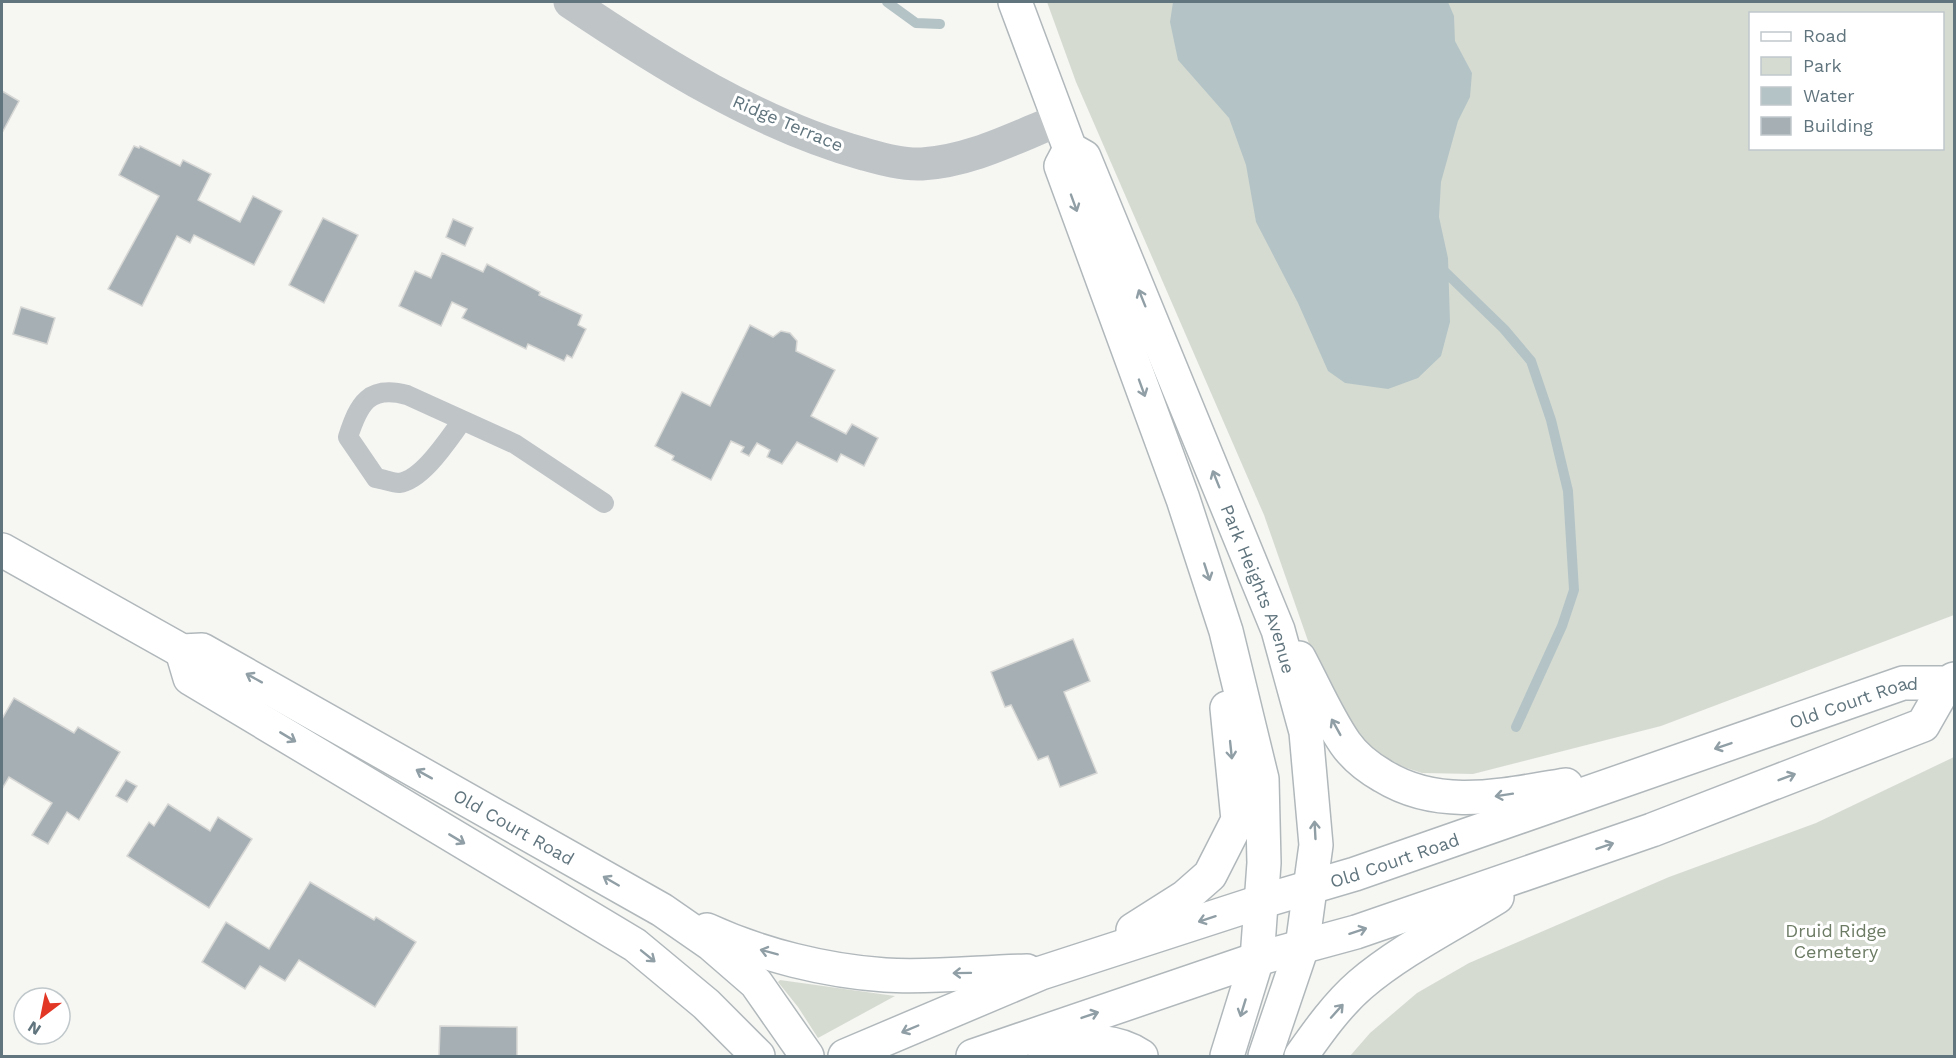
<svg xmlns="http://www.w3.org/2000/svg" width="1956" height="1058" font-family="'Work Sans',sans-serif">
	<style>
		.green { fill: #d6dbd2; fill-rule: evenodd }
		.water { fill: #b4c4c6 }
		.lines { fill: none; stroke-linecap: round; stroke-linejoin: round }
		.stream { stroke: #b4c4c6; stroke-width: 10 }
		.building { fill: #a6b0b4; stroke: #d7d7d5; stroke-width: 1.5 }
		.secondary-casing { stroke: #b1b8bb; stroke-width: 36 }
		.lane { stroke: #bfc4c7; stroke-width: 20 }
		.street { stroke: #bfc4c7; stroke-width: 33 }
		.secondary { stroke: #fff; stroke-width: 33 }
		.oneway { stroke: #909ea5 }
		.labels { text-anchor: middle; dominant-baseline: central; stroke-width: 6; stroke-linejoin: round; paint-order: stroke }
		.street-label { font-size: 18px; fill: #61757e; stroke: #fff }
		.park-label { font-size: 18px; fill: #6c7b64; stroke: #fff }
	</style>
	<rect width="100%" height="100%" fill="#f6f6f3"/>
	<!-- green -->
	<g class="green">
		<path d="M 1047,2 L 1954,2 L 1954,615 L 1661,726 L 1473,774 L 1422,773 L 1382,760 L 1354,738 L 1322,681 L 1264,515 L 1076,82 ZM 1750,14 L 1942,14 L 1942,148 L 1750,148 Z"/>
		<polygon points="1954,757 1954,1056 1350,1056 1370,1033 1417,993 1469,963 1669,877 1816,823"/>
		<polygon points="780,980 895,996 818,1038 798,1007 778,982"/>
	</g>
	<!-- water -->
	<polygon class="water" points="1173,2 1448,2 1454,16 1455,41 1472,73 1470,97 1458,121 1441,182 1439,217 1448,258 1450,322 1441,356 1418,378 1388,389 1345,383 1328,371 1298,303 1256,222 1246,165 1229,118 1178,60 1170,22"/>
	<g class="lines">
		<!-- stream -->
		<g class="stream">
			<polyline points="887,2 916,23 940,24"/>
			<polyline points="1439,266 1504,329 1531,361 1551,420 1568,491 1574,590 1562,626 1516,727"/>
		</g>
	</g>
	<!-- building -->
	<g class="building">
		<polygon points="2,91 19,101 2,133"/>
		<polygon points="134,146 139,148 140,146 180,166 183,160 211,174 198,200 240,222 253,196 282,211 254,265 194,235 190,243 177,236 142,306 108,289 159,196 119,175"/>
		<polygon points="323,218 358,235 324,303 289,285"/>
		<polygon points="453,219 473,228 465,246 446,237"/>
		<polygon points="442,253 483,272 487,264 540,292 539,295 582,315 578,325 586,329 572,358 567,355 564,361 528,344 526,349 462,318 467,309 452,302 441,326 399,306 415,271 431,278"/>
		<polygon points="21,307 55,318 47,344 13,334"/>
		<polygon points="750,325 773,337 781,331 790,333 797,341 796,351 835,370 811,416 846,434 852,424 878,438 864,466 841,454 837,462 797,442 782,464 767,457 770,450 757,443 749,456 741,452 744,447 731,441 711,480 672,460 674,456 655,446 682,392 710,406"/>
		<polygon points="1073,639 1090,681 1064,692 1097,773 1060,787 1048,756 1038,760 1011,705 1005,707 991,672"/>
		<polygon points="14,698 74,733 78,727 120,752 79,820 67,812 48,844 32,835 52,803 9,777 2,789 2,719"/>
		<polygon points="126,780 137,786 127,802 116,796"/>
		<polygon points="168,804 210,831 218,817 252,839 209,908 127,856 149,822 154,826"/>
		<polygon points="310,882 374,920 376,917 416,942 375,1007 299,960 285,981 260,966 245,989 202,962 226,922 269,949"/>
		<polygon points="440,1026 517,1027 517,1056 439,1056"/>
	</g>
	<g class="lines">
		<!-- secondary casing -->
		<g class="secondary-casing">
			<g id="secondary">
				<path id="s1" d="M 1015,2 L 1070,149 L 1084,157 L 1278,630 L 1306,732 L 1316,845 L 1302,947 L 1265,1056"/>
				<polyline points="1070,149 1061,166 1183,499 1226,631 1262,779 1264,863 1257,959 1227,1056"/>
				<path id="s2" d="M 2,550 L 182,651 L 202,650 L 662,910 L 711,944 L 756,983 L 807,1056"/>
				<polyline points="182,651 190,678 635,945 706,1004 758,1056"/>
				<path d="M 1299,658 C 1314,686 1327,717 1345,743 C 1354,756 1369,768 1383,776 C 1440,811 1503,795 1566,785"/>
				<path d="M 707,930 C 761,955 826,971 885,975 C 932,978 980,972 1027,971"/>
				<polyline points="1133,930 1185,897 1210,875 1238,820 1227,708"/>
				<path d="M 1040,1043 C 1074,1042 1111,1036 1141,1056"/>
				<path id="s3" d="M 845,1056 L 1041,973 L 1263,901 L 1355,874 L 1903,683 L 1947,683 L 1954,679"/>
				<polyline points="973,1056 1257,959 1356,932 1652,830 1923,725 1947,683"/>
				<path d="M 1301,1056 C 1318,1032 1337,1005 1360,985 C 1401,950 1452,925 1497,897"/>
			</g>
		</g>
		<!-- lane -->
		<path class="lane" d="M 462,421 C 449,438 423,480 399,483 C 393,483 383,479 376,478 L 348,437 C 359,403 369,385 407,395 L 515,444 L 604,503"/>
		<!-- street -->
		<path class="street" d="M 570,2 C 659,62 759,125 864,154 C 882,159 903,165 922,164 C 971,161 1014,138 1059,120"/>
		<!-- secondary -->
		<use href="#secondary" class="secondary"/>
	</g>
	<!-- one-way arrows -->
	<defs><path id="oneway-shaft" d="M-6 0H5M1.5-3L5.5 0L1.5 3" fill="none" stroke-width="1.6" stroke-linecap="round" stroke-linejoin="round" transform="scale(1.5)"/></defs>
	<g class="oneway">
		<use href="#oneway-shaft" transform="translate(1074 203) rotate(70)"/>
		<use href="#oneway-shaft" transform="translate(1142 298) rotate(-112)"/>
		<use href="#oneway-shaft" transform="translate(1142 388) rotate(70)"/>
		<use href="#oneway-shaft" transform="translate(1216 479) rotate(-112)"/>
		<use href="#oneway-shaft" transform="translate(1207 572) rotate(72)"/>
		<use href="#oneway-shaft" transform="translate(254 678) rotate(-151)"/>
		<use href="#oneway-shaft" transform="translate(1336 727) rotate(-119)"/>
		<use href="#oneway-shaft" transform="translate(288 737) rotate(31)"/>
		<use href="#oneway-shaft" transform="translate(1723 746) rotate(161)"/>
		<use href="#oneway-shaft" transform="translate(1231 750) rotate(84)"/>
		<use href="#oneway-shaft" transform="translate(424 774) rotate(-151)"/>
		<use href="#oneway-shaft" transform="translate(1787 777) rotate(-21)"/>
		<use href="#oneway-shaft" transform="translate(1504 795) rotate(171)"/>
		<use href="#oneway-shaft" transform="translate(1315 830) rotate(-93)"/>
		<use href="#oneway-shaft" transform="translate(457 839) rotate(31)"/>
		<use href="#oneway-shaft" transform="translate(1605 846) rotate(-19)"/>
		<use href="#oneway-shaft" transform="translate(611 881) rotate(-150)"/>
		<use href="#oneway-shaft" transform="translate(1207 919) rotate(162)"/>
		<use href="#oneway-shaft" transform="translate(1358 931) rotate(-18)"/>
		<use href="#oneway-shaft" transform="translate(769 952) rotate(-165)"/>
		<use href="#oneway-shaft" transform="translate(648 956) rotate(39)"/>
		<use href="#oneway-shaft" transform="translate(962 973) rotate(179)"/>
		<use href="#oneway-shaft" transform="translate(1243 1008) rotate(107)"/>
		<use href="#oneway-shaft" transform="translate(1337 1011) rotate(-48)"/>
		<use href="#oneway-shaft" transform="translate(1090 1015) rotate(-19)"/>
		<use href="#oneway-shaft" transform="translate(910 1029) rotate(157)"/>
	</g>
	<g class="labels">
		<!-- street labels -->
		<g class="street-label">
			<text transform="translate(788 123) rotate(23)">Ridge Terrace</text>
			<text stroke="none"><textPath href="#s1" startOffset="639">Park Heights Avenue</textPath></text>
			<text stroke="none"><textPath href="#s3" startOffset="1070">Old Court Road</textPath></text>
			<text stroke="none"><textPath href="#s2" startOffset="585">Old Court Road</textPath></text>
			<text stroke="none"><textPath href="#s3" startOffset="584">Old Court Road</textPath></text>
		</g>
		<!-- park labels -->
		<g class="park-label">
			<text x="1836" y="930">Druid Ridge<tspan x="1836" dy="21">Cemetery</tspan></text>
		</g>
	</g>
	<!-- border -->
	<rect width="1956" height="1058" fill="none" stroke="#61757e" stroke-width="6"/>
	<!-- legend -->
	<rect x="1749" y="12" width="195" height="138" fill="#ffffff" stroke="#c0c8cb" stroke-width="1.5"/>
	<rect x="1761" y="32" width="30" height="9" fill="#ffffff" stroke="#c0c8cb" stroke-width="1.5"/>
	<text x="1803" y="42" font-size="18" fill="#61757e">Road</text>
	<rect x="1761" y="57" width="30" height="18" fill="#d6dbd2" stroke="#c0c8cb" stroke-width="1.5"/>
	<text x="1803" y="72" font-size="18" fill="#61757e">Park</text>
	<rect x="1761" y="87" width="30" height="18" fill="#b4c4c6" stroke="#c0c8cb" stroke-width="1.5"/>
	<text x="1803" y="102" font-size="18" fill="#61757e">Water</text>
	<rect x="1761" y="117" width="30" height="18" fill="#a6b0b4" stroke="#c0c8cb" stroke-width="1.5"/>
	<text x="1803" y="132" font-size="18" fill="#61757e">Building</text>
	<!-- north arrow -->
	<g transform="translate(42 1016) rotate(212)"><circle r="28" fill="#ffffff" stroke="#c0c8cb" stroke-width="1.5"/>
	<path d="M0-4.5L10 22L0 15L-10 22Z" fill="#e33726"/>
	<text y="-9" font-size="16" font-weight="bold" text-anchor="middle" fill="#61757e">N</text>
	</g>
</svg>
